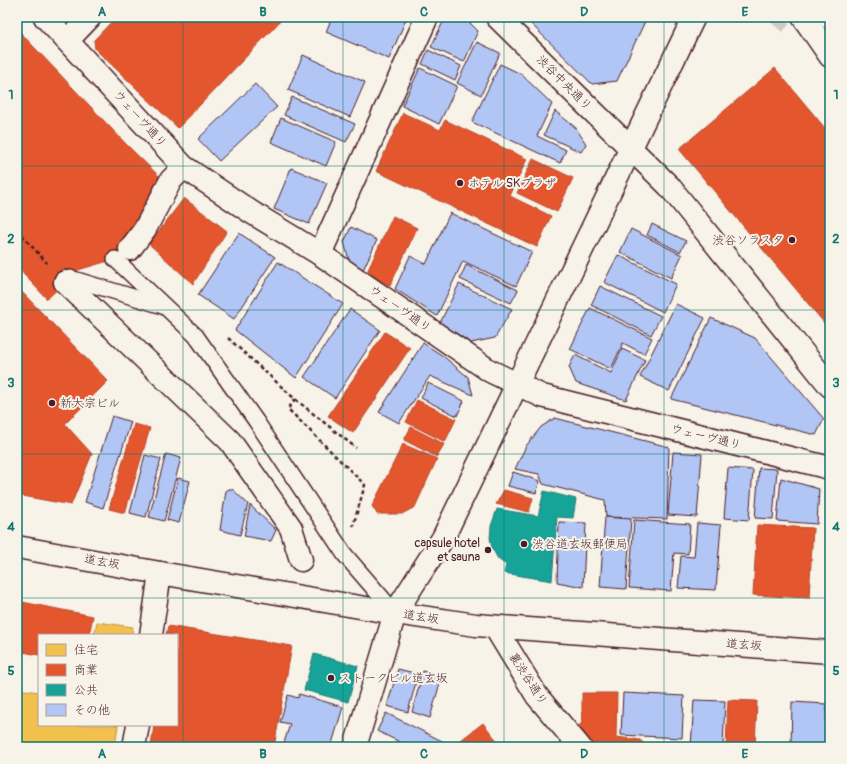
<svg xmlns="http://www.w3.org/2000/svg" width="847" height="764" font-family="Pangolin,'Klee One',sans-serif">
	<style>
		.homes { fill: #f2c14e; stroke: #c09044 }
		.shops { fill: #e4572e; stroke: #b6462d }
		.public { fill: #17a398; stroke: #267b77 }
		.building { fill: #b1c6f5; stroke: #4a1f2b }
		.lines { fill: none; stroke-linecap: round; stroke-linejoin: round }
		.pedestrian-tunnel { stroke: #d4c9c2; stroke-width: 22; stroke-dasharray: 22 11; stroke-linecap: butt }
		.service-casing { stroke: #4a1f2b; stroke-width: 18 }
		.pedestrian-casing { stroke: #4a1f2b; stroke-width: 25 }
		.minor-casing { stroke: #4a1f2b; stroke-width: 25 }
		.tertiary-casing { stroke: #4a1f2b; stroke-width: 25 }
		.trunk-casing { stroke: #4a1f2b; stroke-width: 25 }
		.path { stroke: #4a1f2b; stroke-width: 2.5; stroke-dasharray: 4 3; stroke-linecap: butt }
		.service { stroke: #f7f3e8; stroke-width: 15 }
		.pedestrian { stroke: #f7f3e8; stroke-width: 22 }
		.minor { stroke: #f7f3e8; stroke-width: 22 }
		.tertiary { stroke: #f7f3e8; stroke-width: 22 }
		.trunk { stroke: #f7f3e8; stroke-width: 22 }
		.grid { fill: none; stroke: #0f766e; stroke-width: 1; stroke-opacity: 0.55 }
		.poi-dot { fill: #4a1f2b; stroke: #f7f3e8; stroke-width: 1.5 }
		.labels { text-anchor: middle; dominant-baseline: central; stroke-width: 4; stroke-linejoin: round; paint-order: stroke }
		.street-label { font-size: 12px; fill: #4a1f2b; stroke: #f7f3e8 }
		.poi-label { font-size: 12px; fill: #4a1f2b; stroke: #f7f3e8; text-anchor: start }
		.neatline { fill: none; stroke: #0f766e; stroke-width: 1.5 }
		.grid-label { font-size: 13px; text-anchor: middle; font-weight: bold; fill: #0f766e }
	</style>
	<rect width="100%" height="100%" fill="#f7f3e8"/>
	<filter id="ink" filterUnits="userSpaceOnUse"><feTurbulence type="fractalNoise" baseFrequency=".025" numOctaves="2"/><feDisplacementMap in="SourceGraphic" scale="8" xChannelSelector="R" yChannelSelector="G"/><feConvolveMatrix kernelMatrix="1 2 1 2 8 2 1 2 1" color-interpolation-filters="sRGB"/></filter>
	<g filter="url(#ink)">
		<!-- homes -->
		<g class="homes">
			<polygon points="97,622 133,627 132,635 94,635"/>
			<polygon points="17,689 39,692 39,725 118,725 115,747 17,747"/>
		</g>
		<!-- shops -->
		<g class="shops">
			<polygon points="116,17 284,17 178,128 95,49 94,40"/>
			<polygon points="17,29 127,145 162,179 136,237 115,259 78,270 47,299 17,267"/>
			<polygon points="775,68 830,134 830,330 679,149"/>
			<polygon points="403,113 440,130 445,120 527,159 510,196 551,216 537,247 376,171"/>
			<polygon points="533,159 573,178 557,212 517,193"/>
			<polygon points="184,198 227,231 193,284 149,244"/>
			<polygon points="393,216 417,228 390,286 367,272"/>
			<polygon points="17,287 108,381 65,424 92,454 71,505 17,495"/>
			<polygon points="385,332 410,348 353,433 328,416"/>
			<polygon points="417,400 456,419 445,442 406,422"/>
			<polygon points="134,424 150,428 125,513 109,509"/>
			<polygon points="411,427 444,444 437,457 404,440"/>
			<polygon points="403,444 437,459 415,507 402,514 377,514 372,506"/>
			<polygon points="504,490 533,498 529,512 496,504"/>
			<polygon points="757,525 813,528 809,598 753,595"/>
			<polygon points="17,601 93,616 89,635 39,635 39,655 17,651"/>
			<polygon points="168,626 292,646 274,747 151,747 154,725 177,725 177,635 166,635"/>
			<polygon points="582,693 617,693 616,737 640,740 648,747 590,747 576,728 582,723"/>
			<polygon points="728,700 757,701 755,747 726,747"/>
			<polygon points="483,723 502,747 460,747 457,743"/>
		</g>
		<!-- public -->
		<g class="public">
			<polygon points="544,491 576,499 573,518 557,517 552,581 504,573 506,565 498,559 492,548 490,538 491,526 497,509 538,516"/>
			<polygon points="314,654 358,666 348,702 304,690"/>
		</g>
		<!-- building -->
		<g class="building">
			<polygon points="332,17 407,17 389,59 326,32"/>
			<polygon points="459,17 464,17 478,31 464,62 431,47 444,20"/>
			<polygon points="526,17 647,17 617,81 592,84 525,18"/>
			<polygon points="477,42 500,53 481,95 457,83"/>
			<polygon points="428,50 461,66 455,80 422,64"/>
			<polygon points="303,55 365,82 350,117 288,90"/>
			<polygon points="500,64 521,74 552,104 537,136 566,150 560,163 472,122"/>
			<polygon points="420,68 457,86 439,124 402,106"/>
			<polygon points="255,84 277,107 219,161 198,139"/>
			<polygon points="292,97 355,124 346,142 284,115"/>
			<polygon points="555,111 576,128 586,144 581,152 544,135"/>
			<polygon points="281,118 336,142 326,166 271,142"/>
			<polygon points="291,168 327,183 309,224 274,209"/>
			<polygon points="450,213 532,252 516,286 463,261 437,316 395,289 410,256 426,264"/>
			<polygon points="652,224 686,241 680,252 647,235"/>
			<polygon points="351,227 377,240 363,270 350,264 344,242"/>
			<polygon points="631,229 682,255 671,278 620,252"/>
			<polygon points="239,233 275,257 234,319 198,295"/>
			<polygon points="618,255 676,284 663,312 604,282"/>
			<polygon points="278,262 343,304 296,378 235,330"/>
			<polygon points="466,265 518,290 511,303 460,279"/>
			<polygon points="459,284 512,309 495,338 471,343 440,323"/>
			<polygon points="600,286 661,316 651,335 591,305"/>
			<polygon points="676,304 705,318 669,391 640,377"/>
			<polygon points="590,308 652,338 644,354 623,343 611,369 570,349"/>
			<polygon points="350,309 380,330 335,398 304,377"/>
			<polygon points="711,318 755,338 824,419 816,435 671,399"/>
			<polygon points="423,343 443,356 468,377 473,395 430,376 399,423 379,412"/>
			<polygon points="622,349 645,360 626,400 576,383 569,367 575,355 611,373"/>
			<polygon points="428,383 464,401 457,416 421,398"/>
			<polygon points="112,416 131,422 103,508 85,502"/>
			<polygon points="555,418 669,447 667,519 606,517 605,500 543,484 539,474 515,469 526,446 541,427"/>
			<polygon points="673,452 702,454 697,517 668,515"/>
			<polygon points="166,454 181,458 164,521 149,517"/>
			<polygon points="145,455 161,459 146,517 130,513"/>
			<polygon points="728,468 753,470 749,520 724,518"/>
			<polygon points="759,468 777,469 773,519 755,518"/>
			<polygon points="513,472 540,481 536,493 508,486"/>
			<polygon points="178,478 190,481 179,523 167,520"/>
			<polygon points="781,478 819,489 817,524 777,521"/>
			<polygon points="229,489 232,489 248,504 240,535 220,530 226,491"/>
			<polygon points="250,505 276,530 271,541 244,536"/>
			<polygon points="605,517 631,519 626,589 600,587"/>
			<polygon points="634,520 690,524 688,554 674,553 671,591 629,588"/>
			<polygon points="559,522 586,523 583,587 557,582"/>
			<polygon points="697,523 721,525 716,590 678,588 681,556 694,557"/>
			<polygon points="398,669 418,674 408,712 387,706"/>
			<polygon points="423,671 442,676 430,718 412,712"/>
			<polygon points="623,693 684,696 682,738 621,735"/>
			<polygon points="299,694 343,707 331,747 288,747 283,746 290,724 280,722 288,695 298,698"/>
			<polygon points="694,700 725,701 723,747 691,747"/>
			<polygon points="792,702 827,704 824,747 791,747"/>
			<polygon points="386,713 444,742 441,747 410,747 377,731"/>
			<polygon points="830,723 830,747 828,747"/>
		</g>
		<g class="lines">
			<!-- pedestrian-tunnel -->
			<polyline class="pedestrian-tunnel" points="774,25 781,17"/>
			<!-- service casing -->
			<g class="service-casing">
				<g id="service">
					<polyline points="115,259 196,336 256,421 345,555 395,613"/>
					<polyline points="70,278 163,306"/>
				</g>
			</g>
			<!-- pedestrian casing -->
			<g class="pedestrian-casing">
				<g id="pedestrian">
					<polyline points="130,249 145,229 171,180 184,167"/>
					<polyline points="65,282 230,441 291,528 301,560"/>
				</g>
			</g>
			<!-- minor casing -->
			<g class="minor-casing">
				<g id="minor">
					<polyline points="45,17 184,167 251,212 320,254 490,371 542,396 830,468"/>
					<polyline points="497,17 669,186 830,386"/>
					<polyline points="68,40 90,17"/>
					<polyline points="320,254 427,17"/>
					<polyline points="495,627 537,696 580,747"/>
					<polyline points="151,635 160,573"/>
					<polyline points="134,747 138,725"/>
				</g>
			</g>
			<!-- tertiary casing -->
			<g class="tertiary-casing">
				<g id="tertiary">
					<polyline points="17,547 160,573 395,613 476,625 830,652"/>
					<polyline points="355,747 395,613 443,538 694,17"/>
				</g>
			</g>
			<!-- trunk casing -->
			<g class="trunk-casing">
				<g id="trunk">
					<polyline points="803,17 830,56"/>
					<polyline points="829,17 830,18"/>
				</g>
			</g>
			<!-- path -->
			<g class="path">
				<polyline points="17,230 47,263"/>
				<polyline points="228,338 295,399 356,448"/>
				<polyline points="295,399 288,409 365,485 353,526"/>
			</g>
			<!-- service -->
			<use href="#service" class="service"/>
			<!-- pedestrian -->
			<use href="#pedestrian" class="pedestrian"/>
			<!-- minor -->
			<use href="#minor" class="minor"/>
			<!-- tertiary -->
			<use href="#tertiary" class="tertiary"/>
			<!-- trunk -->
			<use href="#trunk" class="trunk"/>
		</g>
	</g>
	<!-- grid -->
	<path class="grid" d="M 183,17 L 183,747M 343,17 L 343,747M 504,17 L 504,747M 664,17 L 664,747M 17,166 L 830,166M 17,310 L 830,310M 17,454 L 830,454M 17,598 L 830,598"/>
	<!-- markers -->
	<g class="poi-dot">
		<circle cx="460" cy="183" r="4"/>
		<circle cx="792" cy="240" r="4"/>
		<circle cx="52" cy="403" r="4"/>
		<circle cx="524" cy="544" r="4"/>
		<circle cx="488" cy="550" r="4"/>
		<circle cx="331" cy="678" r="4"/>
	</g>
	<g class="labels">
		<!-- street labels -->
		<g class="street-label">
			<text transform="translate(564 83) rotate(45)">渋谷中央通り</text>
			<text transform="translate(140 119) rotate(48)">ウェーヴ通り</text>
			<text transform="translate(400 309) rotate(35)">ウェーヴ通り</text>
			<text transform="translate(706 437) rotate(14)">ウェーヴ通り</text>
			<text transform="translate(102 562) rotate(10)">道玄坂</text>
			<text transform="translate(421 617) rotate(9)">道玄坂</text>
			<text transform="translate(744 645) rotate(4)">道玄坂</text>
			<text transform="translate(528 679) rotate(57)">裏渋谷通り</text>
		</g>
		<!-- poi labels -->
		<g class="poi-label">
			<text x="468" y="183">ホテル SKプラザ</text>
			<text x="784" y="240" text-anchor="end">渋谷ソラスタ</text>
			<text x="60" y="403">新大宗ビル</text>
			<text x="480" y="543" text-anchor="end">capsule hotel<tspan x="480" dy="14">et sauna</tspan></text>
			<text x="532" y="544">渋谷道玄坂郵便局</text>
			<text x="339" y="678">ストークビル道玄坂</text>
		</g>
	</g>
	<!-- margin -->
	<rect width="847" height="764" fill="none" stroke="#f7f3e8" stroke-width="44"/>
	<!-- legend -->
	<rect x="38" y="634" width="140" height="92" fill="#f7f3e8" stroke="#b29e9c"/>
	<rect x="46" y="644" width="20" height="12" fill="#f2c14e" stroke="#b29e9c"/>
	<text x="74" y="654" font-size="12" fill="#4a1f2b">住宅</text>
	<rect x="46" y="664" width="20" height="12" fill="#e4572e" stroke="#b29e9c"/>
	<text x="74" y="674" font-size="12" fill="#4a1f2b">商業</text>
	<rect x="46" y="684" width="20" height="12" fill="#17a398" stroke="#b29e9c"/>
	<text x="74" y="694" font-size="12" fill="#4a1f2b">公共</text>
	<rect x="46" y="704" width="20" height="12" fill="#b1c6f5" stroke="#b29e9c"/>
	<text x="74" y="714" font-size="12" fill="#4a1f2b">その他</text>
	<rect x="22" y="22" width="803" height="720" class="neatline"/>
	<g class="grid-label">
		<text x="102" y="16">A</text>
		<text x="263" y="16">B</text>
		<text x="424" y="16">C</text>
		<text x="584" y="16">D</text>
		<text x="745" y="16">E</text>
		<text x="11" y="99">1</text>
		<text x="836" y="99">1</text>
		<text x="11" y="243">2</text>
		<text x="836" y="243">2</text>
		<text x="11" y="387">3</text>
		<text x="836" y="387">3</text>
		<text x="11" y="531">4</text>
		<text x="836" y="531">4</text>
		<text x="11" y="675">5</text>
		<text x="836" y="675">5</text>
		<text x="102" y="758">A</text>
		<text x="263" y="758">B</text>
		<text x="424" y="758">C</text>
		<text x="584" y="758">D</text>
		<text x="745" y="758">E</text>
	</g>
</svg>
